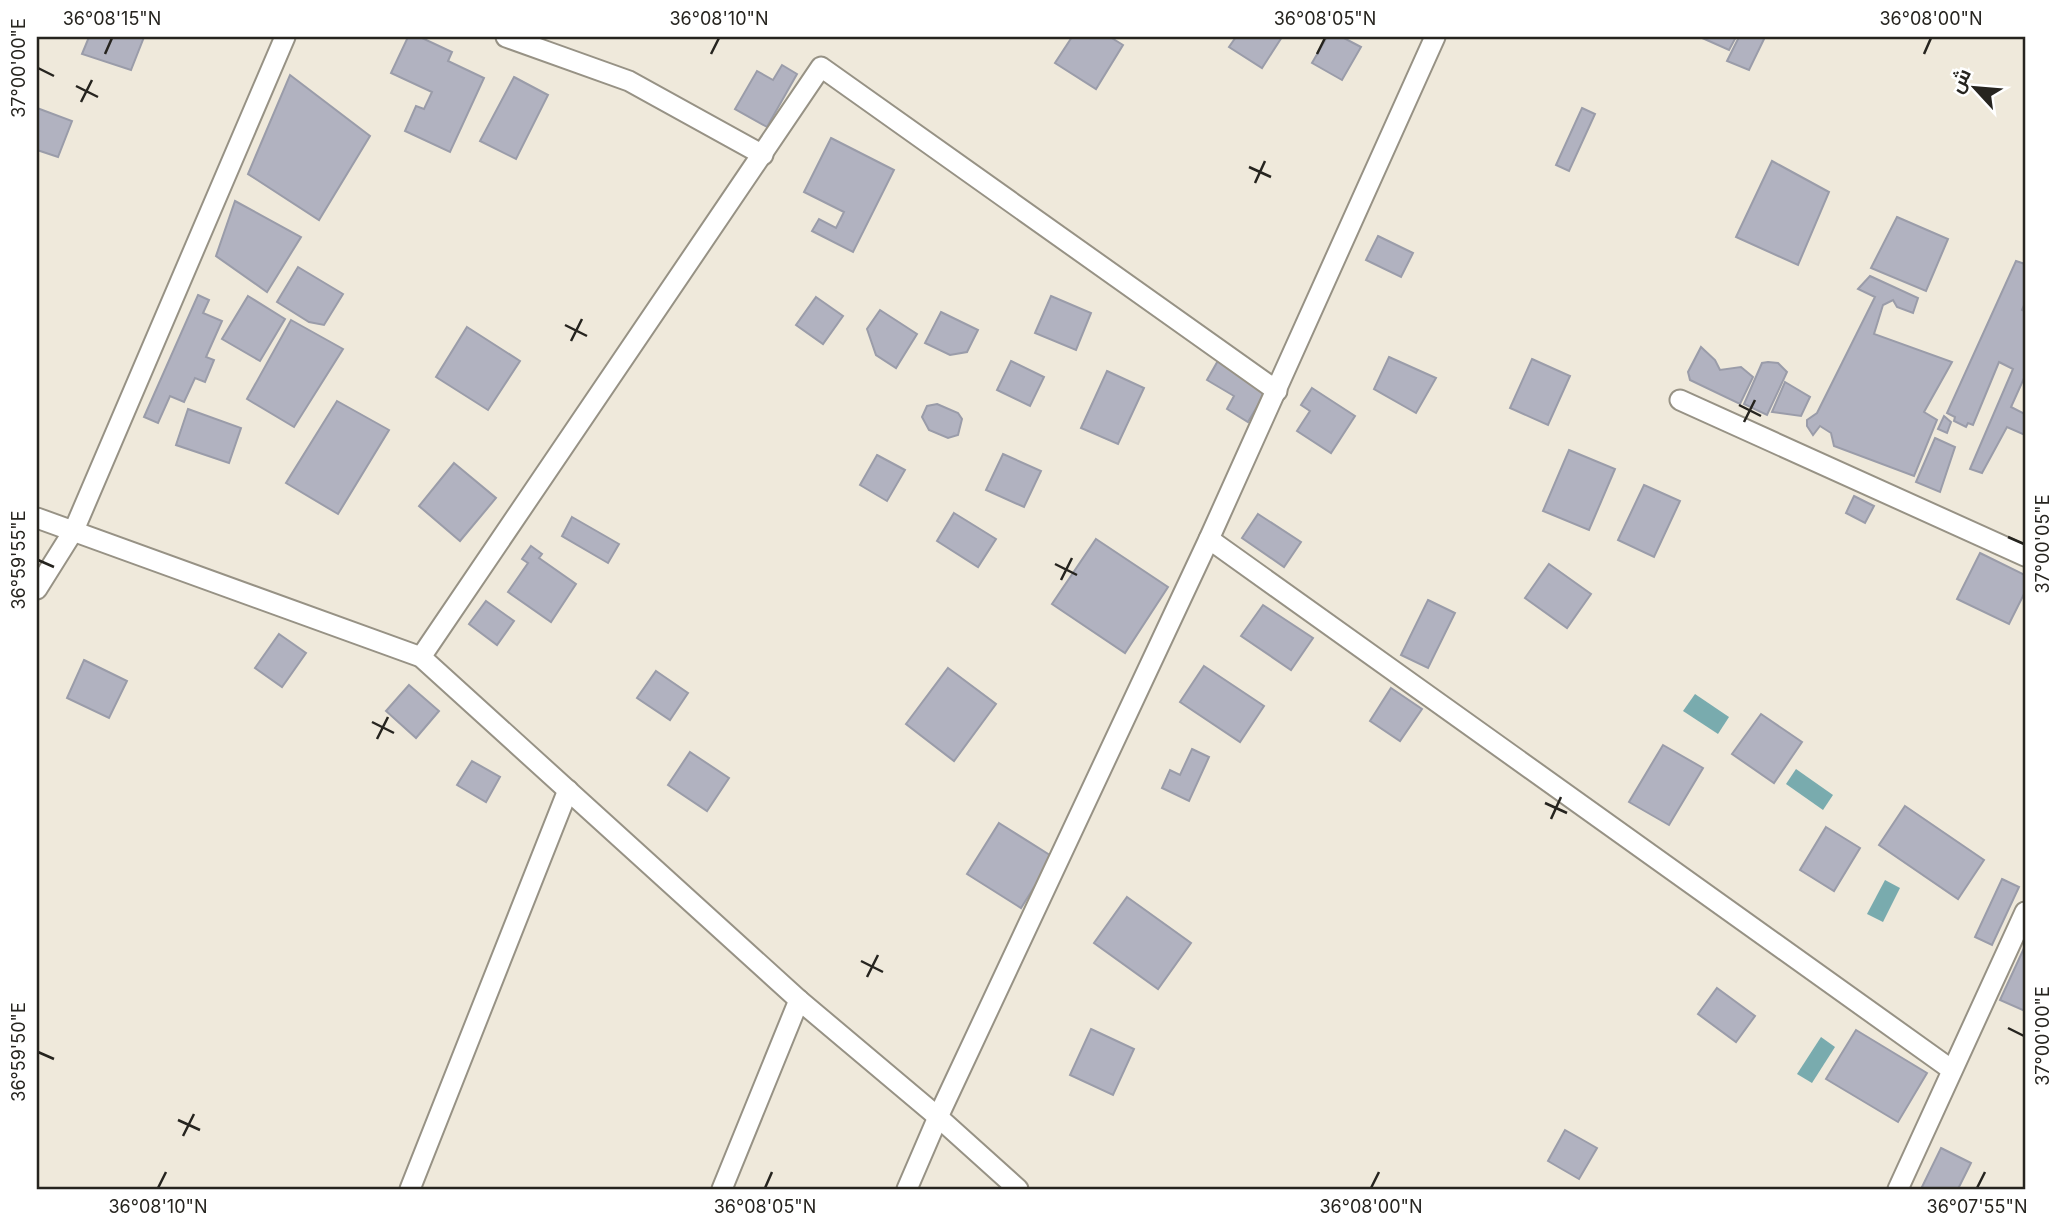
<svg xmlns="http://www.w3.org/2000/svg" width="2062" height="1226" font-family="Inter,Cairo,sans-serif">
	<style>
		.water { fill: #79abae }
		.building { fill: #b1b2c0; stroke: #9a9ca9; stroke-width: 2 }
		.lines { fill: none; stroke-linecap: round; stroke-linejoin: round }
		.street-casing { stroke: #979285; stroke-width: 23 }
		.street { stroke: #fff; stroke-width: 19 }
		.ticks { fill: none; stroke: #26241f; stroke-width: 2.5 }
		.neatline { fill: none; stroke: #26241f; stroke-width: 2.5 }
		.ticks-label { font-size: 18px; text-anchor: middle; fill: #26241f }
	</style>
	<rect width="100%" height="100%" fill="#efe9db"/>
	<!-- water -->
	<g class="water">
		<polygon points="1695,694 1729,717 1718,734 1683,711"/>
		<polygon points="1796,769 1833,795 1823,810 1786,784"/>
		<polygon points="1885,880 1900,888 1883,922 1867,914"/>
		<polygon points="1821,1037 1835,1047 1812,1083 1797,1074"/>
	</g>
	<!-- building -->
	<g class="building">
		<polygon points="89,37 144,37 131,70 82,54"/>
		<polygon points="408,37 420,37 452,52 448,61 484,78 450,152 405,131 416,106 424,109 432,92 391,73"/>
		<polygon points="1072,37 1110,37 1123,45 1096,89 1055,63"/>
		<polygon points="1236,37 1282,37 1262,68 1229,47"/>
		<polygon points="1327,37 1342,37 1361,47 1342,80 1312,63"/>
		<polygon points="1700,37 1736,37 1729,50"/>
		<polygon points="1739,37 1765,37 1749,70 1727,61"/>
		<polygon points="782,65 797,74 767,127 735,109 757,71 773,80"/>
		<polygon points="290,75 370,136 319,220 248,174"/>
		<polygon points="514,77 548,95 516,159 480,141"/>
		<polygon points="37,108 72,121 58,157 37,150"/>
		<polygon points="1582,108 1595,114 1569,171 1556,165"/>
		<polygon points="831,138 894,170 853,252 812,231 819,219 836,228 844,212 804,192"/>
		<polygon points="1772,161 1829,192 1798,265 1736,237"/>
		<polygon points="235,201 301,237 267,292 216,256"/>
		<polygon points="1897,217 1948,239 1926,291 1871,268"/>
		<polygon points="1378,236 1413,253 1401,277 1366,260"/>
		<polygon points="2016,261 2025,264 2025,303 2022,310 2025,311 2025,376 2011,407 2025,414 2025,435 2007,427 1982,473 1970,469 2013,369 1999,362 1973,425 1968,423 1966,427 1954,421 1955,417 1947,413"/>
		<polygon points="298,267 343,294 324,325 309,322 277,302"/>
		<polygon points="1870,276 1918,298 1913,313 1897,307 1893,300 1883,305 1874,334 1952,362 1924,412 1937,420 1914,476 1834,446 1831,433 1820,426 1813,435 1807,426 1807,420 1817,413 1875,297 1858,289"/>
		<polygon points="198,295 209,300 203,313 222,321 206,357 214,360 205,382 195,378 184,402 170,396 158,423 144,417"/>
		<polygon points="248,296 285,319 260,361 222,339"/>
		<polygon points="1051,296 1091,313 1076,350 1035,333"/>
		<polygon points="816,297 843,316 823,344 796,325"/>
		<polygon points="880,310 917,334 896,368 876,355 867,329"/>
		<polygon points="941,312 978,330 967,352 950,355 925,343"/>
		<polygon points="291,320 343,349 294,427 247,399"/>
		<polygon points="467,327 520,361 488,410 436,377"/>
		<polygon points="1701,347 1715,360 1720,370 1741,367 1753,377 1740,404 1690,380 1688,372"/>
		<polygon points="1389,357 1436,378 1416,413 1374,389"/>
		<polygon points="1219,359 1268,388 1248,422 1227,409 1234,396 1207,380"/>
		<polygon points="1532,359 1570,376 1548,425 1510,408"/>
		<polygon points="1011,361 1044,377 1030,406 997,390"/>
		<polygon points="1768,362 1778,363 1787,372 1767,415 1744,404 1762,363"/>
		<polygon points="1107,371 1144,388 1118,444 1081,428"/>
		<polygon points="1785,382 1810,397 1801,416 1772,412"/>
		<polygon points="1312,388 1355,416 1331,453 1297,431 1310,411 1301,405"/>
		<polygon points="337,401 389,430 338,514 286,483"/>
		<polygon points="937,404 958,413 962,419 958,435 948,438 929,430 922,417 927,406"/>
		<polygon points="188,409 241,428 229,463 176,445"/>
		<polygon points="1944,416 1951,422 1947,433 1938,429"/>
		<polygon points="1935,438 1955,447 1940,492 1916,482"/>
		<polygon points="1569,450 1615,469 1589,530 1543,511"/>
		<polygon points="1003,454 1041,471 1024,507 986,490"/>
		<polygon points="877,455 905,470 887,501 860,485"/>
		<polygon points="454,463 496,498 460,541 419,506"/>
		<polygon points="1644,485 1680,501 1654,557 1618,540"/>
		<polygon points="1854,496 1874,506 1865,523 1846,513"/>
		<polygon points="954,513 996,539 978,567 937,541"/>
		<polygon points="1258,514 1301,542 1284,567 1242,538"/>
		<polygon points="572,517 619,544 608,563 562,536"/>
		<polygon points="1096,539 1168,587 1125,653 1052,604"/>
		<polygon points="531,546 542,554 539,558 576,584 551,622 508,592 528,563 522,559"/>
		<polygon points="1980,553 2025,575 2025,592 2009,624 1957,599"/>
		<polygon points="1549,564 1591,594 1567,628 1525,598"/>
		<polygon points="1428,600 1455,613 1428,668 1401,655"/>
		<polygon points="486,601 514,621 497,645 469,624"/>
		<polygon points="1263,605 1313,638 1291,670 1241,636"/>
		<polygon points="279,634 306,653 282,687 255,668"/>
		<polygon points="84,660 127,681 109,718 67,698"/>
		<polygon points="1204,666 1264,706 1240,742 1180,702"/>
		<polygon points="948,668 996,704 954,761 906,724"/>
		<polygon points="656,671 688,693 670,720 637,698"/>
		<polygon points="409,685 439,711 416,738 386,711"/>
		<polygon points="1391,688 1422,709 1400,741 1370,721"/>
		<polygon points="1761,714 1802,742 1774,783 1732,754"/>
		<polygon points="1663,745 1703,768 1669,825 1629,802"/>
		<polygon points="1192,749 1209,757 1189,801 1162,788 1170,770 1180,775"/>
		<polygon points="690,752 729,778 707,811 668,785"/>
		<polygon points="472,761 500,777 486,802 457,785"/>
		<polygon points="1905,806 1984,860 1958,899 1879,845"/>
		<polygon points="999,823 1053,857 1021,908 967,874"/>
		<polygon points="1826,827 1860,848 1834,891 1800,870"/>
		<polygon points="2002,879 2019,887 1992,945 1975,937"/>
		<polygon points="1127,897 1191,943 1158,989 1094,943"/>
		<polygon points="2025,946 2025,1011 2000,1000"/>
		<polygon points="1717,988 1755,1016 1736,1042 1698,1014"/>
		<polygon points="1091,1029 1134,1049 1113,1095 1070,1075"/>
		<polygon points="1856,1030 1927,1073 1898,1122 1826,1079"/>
		<polygon points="1565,1130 1597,1148 1579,1179 1548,1161"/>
		<polygon points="1941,1148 1971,1163 1958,1189 1921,1189"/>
	</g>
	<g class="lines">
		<!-- street casing -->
		<g class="street-casing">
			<g id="street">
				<polyline points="506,37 629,81 763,155"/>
				<polyline points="1680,400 2025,556"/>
				<polyline points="37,518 421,657 799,1000 938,1117 1018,1189"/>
				<polyline points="1209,539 1952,1070"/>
				<polyline points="37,589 74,530 285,37"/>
				<polyline points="421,657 821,67 1277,391"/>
				<polyline points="410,1189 568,790"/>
				<polyline points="722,1189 799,1000"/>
				<polyline points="907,1189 938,1117 1209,539 1435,37"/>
				<polyline points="1898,1189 2025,912"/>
			</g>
		</g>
		<!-- street -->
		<use href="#street" class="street"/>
	</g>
	<!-- ticks -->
	<path class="ticks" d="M 105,54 L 112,38M 711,54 L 719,38M 1317,54 L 1325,38M 1924,54 L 1931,38M 38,68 L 54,76M 76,86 L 98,97M 81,102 L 92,80M 1249,167 L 1271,177M 1255,183 L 1265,161M 565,325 L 587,336M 571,341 L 582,319M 1739,405 L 1761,416M 1744,422 L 1755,400M 2008,537 L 2024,544M 38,560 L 54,567M 1055,564 L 1077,575M 1061,580 L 1072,558M 372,722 L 394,733M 377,739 L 388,717M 1545,803 L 1567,813M 1551,819 L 1561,797M 861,961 L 883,972M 867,977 L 878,955M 2008,1028 L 2024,1036M 38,1052 L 54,1059M 178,1120 L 200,1130M 183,1136 L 194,1114M 158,1188 L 166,1172M 765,1188 L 772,1172M 1371,1188 L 1379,1172M 1977,1188 L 1985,1172"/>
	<!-- border -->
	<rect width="2062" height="1226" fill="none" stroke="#ffffff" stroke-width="77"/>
	<!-- north arrow -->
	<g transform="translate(1975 88) rotate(296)" stroke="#ffffff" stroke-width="5" paint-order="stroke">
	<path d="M0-5L12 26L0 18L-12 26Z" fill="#26241f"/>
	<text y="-10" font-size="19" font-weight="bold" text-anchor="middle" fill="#26241f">ش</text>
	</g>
	<rect x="38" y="38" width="1986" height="1150" class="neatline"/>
	<g class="ticks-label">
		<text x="112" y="25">36°08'15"N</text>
		<text x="719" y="25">36°08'10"N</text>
		<text x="1325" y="25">36°08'05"N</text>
		<text x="1931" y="25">36°08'00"N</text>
		<text transform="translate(19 68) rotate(-90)" y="6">37°00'00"E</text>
		<text transform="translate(2043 544) rotate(-90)" y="6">37°00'05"E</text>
		<text transform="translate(19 560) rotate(-90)" y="6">36°59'55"E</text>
		<text transform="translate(2043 1036) rotate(-90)" y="6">37°00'00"E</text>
		<text transform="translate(19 1052) rotate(-90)" y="6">36°59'50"E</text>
		<text x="158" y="1213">36°08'10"N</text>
		<text x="765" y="1213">36°08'05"N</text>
		<text x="1371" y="1213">36°08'00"N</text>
		<text x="1977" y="1213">36°07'55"N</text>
	</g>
</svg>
